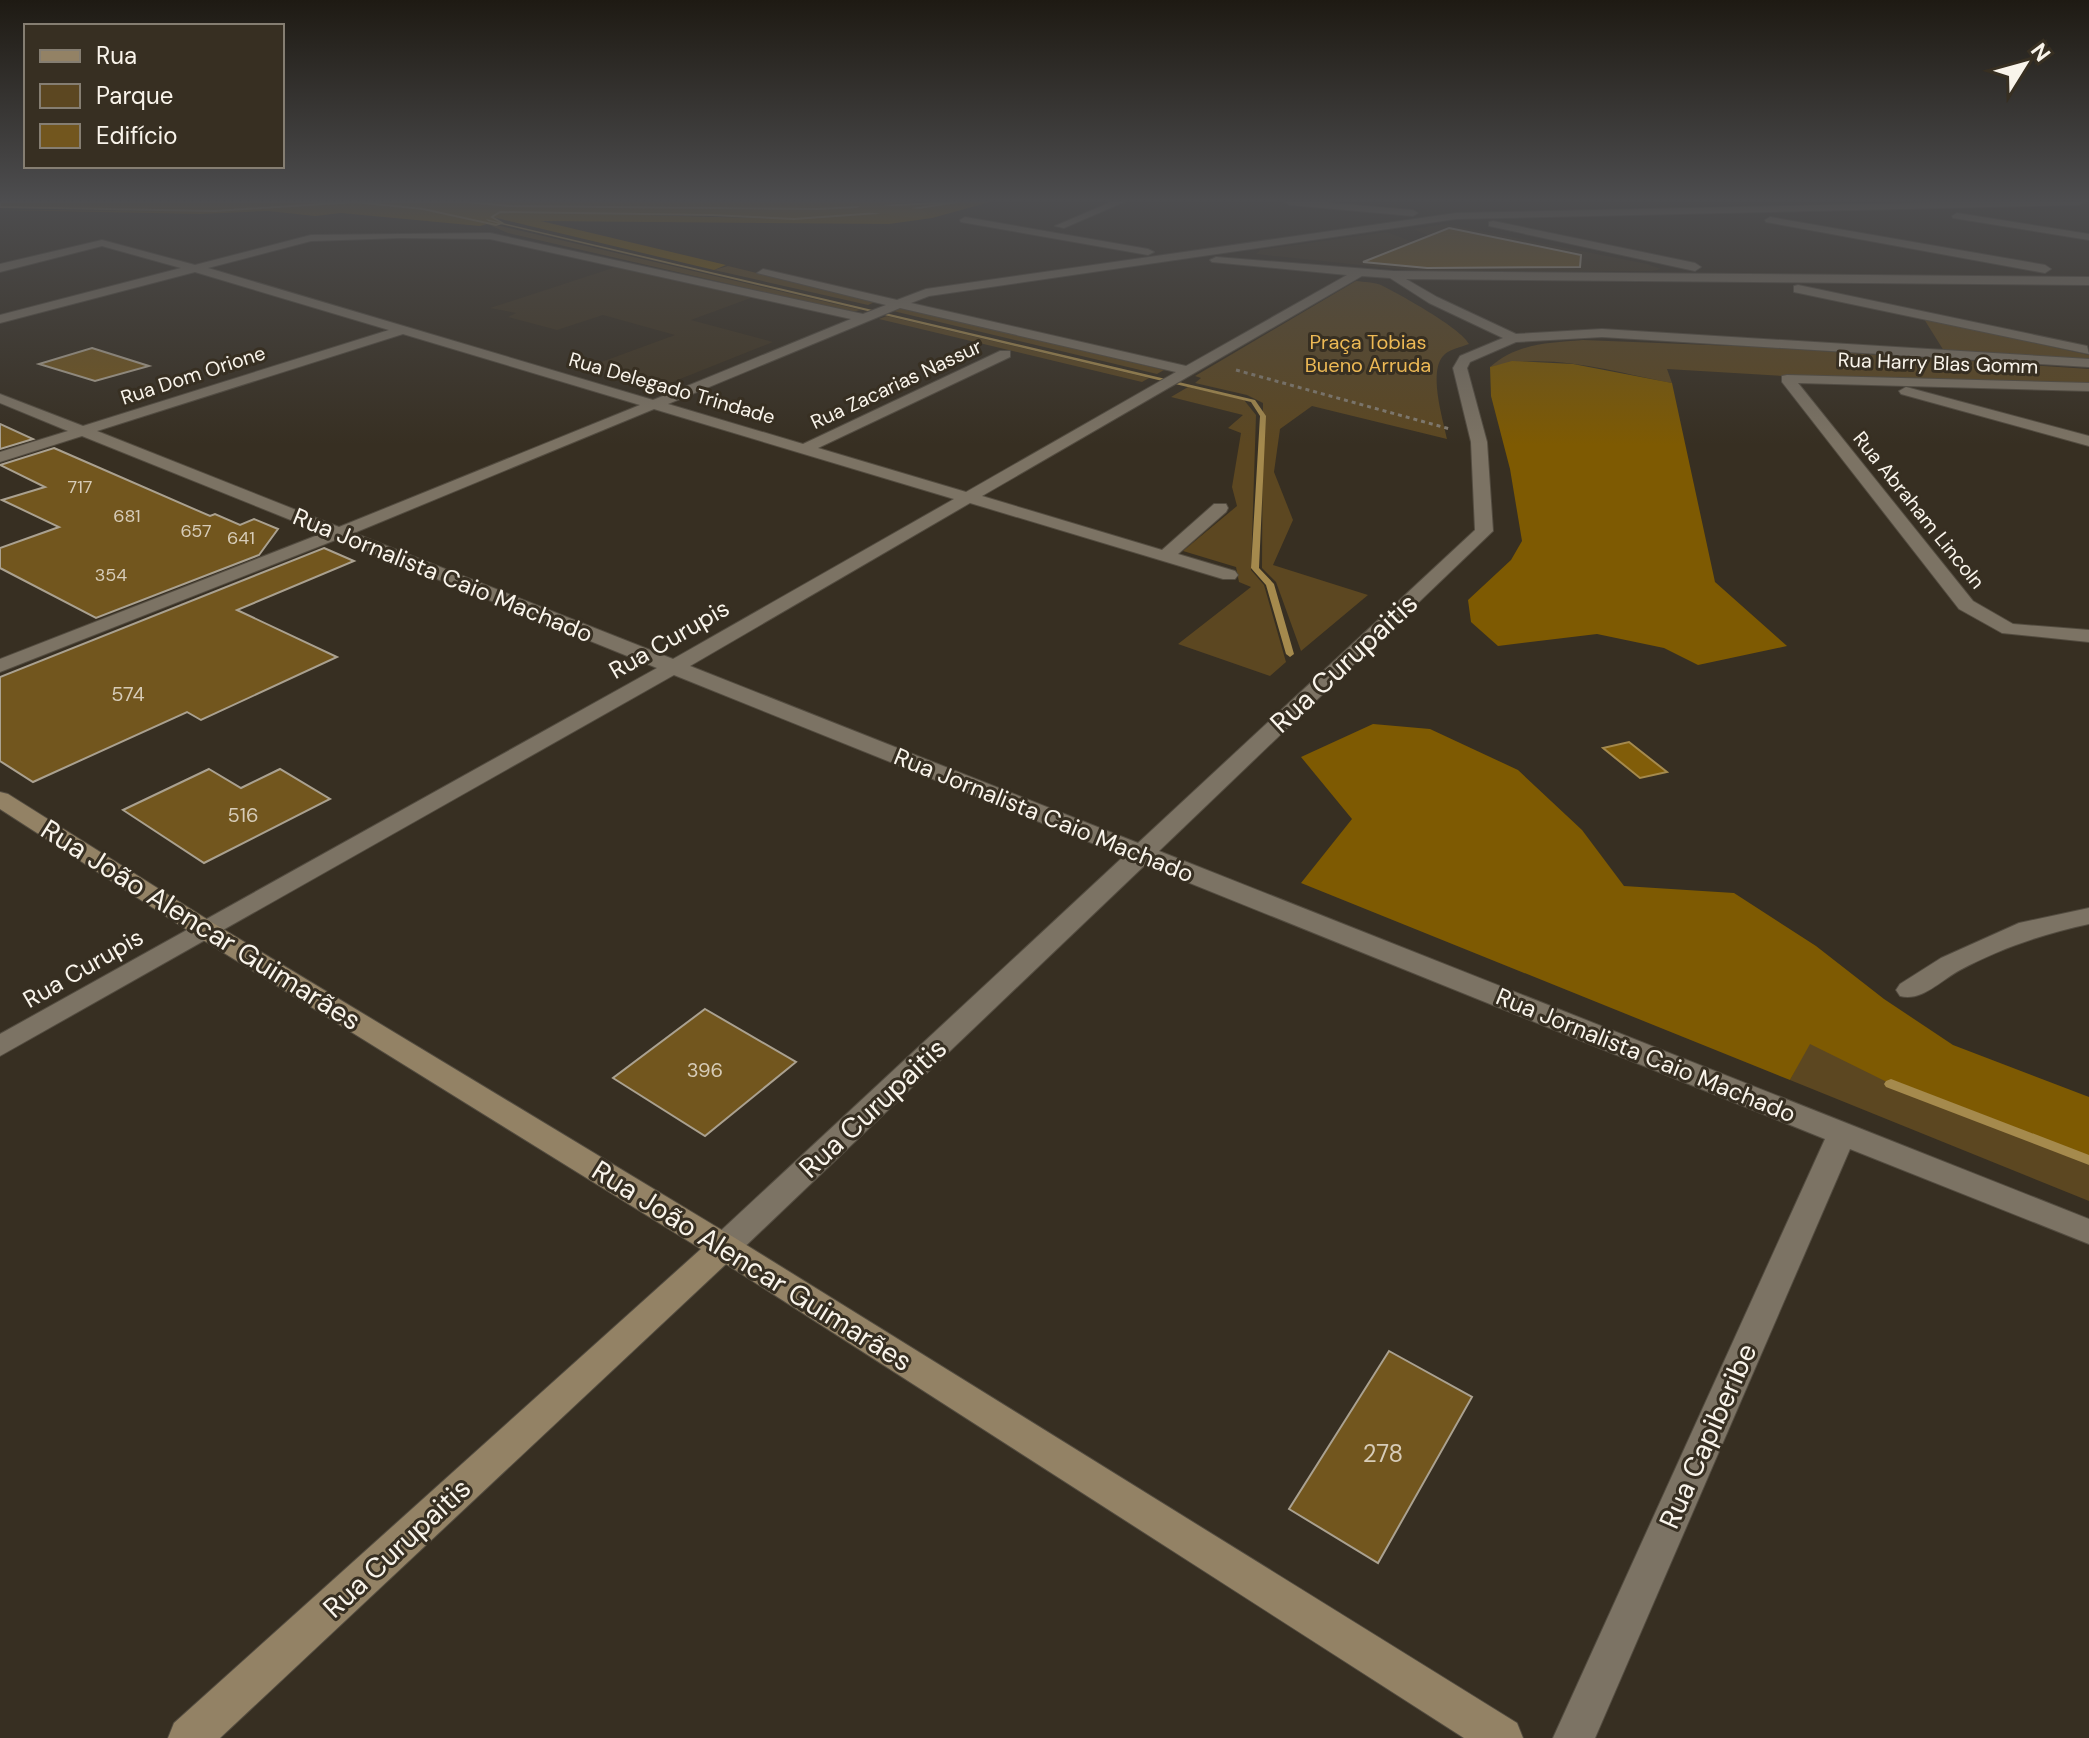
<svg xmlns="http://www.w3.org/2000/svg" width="2089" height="1738" font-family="'DM Sans',sans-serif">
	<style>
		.built { fill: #413623 }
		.green { fill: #5c4721 }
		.forest { fill: #7e5a02 }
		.water { fill: #815d09; stroke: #a58a4d; stroke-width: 2 }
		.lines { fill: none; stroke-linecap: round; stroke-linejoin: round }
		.stream { fill: #a58a4d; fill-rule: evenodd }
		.canal { fill: #815d09; fill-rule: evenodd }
		.building { fill: #72561e; stroke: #aaa190; stroke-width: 2 }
		.street-casing { stroke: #534c40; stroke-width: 2 }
		.secondary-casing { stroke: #534c40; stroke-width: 2 }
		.path { stroke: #837c70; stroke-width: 3; stroke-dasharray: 4 4; stroke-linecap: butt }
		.street { fill: #7c7364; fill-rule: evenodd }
		.secondary { fill: #938265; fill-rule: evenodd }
		.labels { text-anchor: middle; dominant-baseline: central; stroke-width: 6; stroke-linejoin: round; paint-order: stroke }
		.far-number-label { font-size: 18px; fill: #d7ccb8 }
		.far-park-label { font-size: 20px; fill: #edb955; stroke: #372f22 }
		.far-street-label { font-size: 20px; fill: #f9f4eb; stroke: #372f22 }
		.number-label { font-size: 20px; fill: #d7ccb8 }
		.street-label { font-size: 24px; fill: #f9f4eb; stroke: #372f22 }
		.near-number-label { font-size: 24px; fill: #d7ccb8 }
		.near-street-label { font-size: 28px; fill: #f9f4eb; stroke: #372f22 }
	</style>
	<rect width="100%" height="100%" fill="#372f22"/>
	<!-- built -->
	<g class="built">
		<polygon points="1445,224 1647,264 1661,269 1653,271 1427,272 1256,254 1260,250 1387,232 1435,251 1457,247 1413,229"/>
		<polygon points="625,264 756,296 691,320 773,342 660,387 650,387 585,368 675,335 603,315 557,330 508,317 516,313 490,308"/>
	</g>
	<!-- green -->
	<g class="green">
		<polygon points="487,224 496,225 861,310 851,312 508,233"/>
		<polygon points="728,266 875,302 868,305 714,270"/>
		<path d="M 1356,281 C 1364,282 1373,282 1381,285 C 1399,294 1461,328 1469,344 C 1461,347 1451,349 1445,354 C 1427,369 1443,419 1447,439 L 1312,406 L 1280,429 L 1274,472 L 1293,520 L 1273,565 L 1368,595 L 1301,651 L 1276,582 L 1262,568 L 1263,403 L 1247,395 L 1195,383 L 1201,378 L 1195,376 Z"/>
		<polygon points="901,308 1164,370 1157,374 893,311"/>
		<polygon points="887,316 1149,378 1142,382 879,319"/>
		<polygon points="1924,319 2089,355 2089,360 1944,351"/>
		<path d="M 1583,340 L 1760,347 L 2089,369 L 2089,384 L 1784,376 L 1667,369 L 1672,383 C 1614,372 1549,351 1490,367 C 1518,343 1547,343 1583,340 Z"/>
		<polygon points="1188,387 1244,400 1256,415 1251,570 1264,585 1286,662 1270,676 1178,644 1251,587 1239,582 1236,567 1183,551 1237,506 1232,487 1241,433 1228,428 1243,415 1171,397"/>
		<polygon points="1809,1043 2089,1097 2089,1201 1790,1080"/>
	</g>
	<!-- forest -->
	<g class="forest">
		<polygon points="355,202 423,209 487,224 480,226 341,213 315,216 268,211 200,214 0,210 215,211"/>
		<polygon points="468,202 921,202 817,209 509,206"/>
		<polygon points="958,202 990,202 932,218 889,224 541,221 726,265 714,270 492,217 499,212 533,212 794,219 892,212"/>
		<polygon points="1512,361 1573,364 1672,383 1715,582 1787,646 1698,665 1664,648 1597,634 1498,646 1471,622 1468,600 1511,560 1522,541 1510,469 1491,396 1490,367"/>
		<polygon points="1373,724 1430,729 1518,770 1582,830 1624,886 1734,893 1816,946 1884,999 1953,1045 2089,1097 2089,1160 1891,1084 1810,1044 1790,1080 1301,883 1352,819 1301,757"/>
	</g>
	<!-- water -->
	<g class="water">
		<polygon points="0,202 467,202 509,206 817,209 958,202 892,212 794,219 711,215 500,212 492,217 502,223 496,225 423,209 355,202 215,211 0,207"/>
		<polygon points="1629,742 1667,772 1640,778 1603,748"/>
	</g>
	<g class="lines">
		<!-- stream -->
		<g class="stream">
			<polygon points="486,219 1255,400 1266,416 1259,568 1274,584 1294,654 1290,657 1286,654 1266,585 1251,568 1260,416 1251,402 488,221"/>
			<polygon points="1891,1079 2089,1155 2089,1165 1886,1087 1884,1084 1886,1081"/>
		</g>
		<!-- canal -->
		<polygon class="canal" points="865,203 920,209 928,214 920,219 859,211 857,208"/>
	</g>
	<!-- building -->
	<g class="building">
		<polygon points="1449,228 1581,255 1580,267 1427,268 1363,262"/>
		<polygon points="92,348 149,366 95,381 39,364"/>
		<polygon points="0,424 33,439 0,449"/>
		<polygon points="54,448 210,516 215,514 240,525 254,519 278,529 259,555 96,618 0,568 0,548 59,527 2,500 45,487 0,465"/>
		<polygon points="324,548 354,561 237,610 337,657 201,720 187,712 33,782 0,761 0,677"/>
		<polygon points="209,769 241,788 280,769 330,799 204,863 123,810"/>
		<polygon points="705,1009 796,1062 705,1136 613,1078"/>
		<polygon points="1389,1351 1472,1397 1378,1563 1289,1509"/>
	</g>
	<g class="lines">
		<!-- street casing -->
		<g class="street-casing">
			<g id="street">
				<polygon points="1111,202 1124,202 1064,228 1055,226"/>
				<polygon points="1285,202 1321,202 1413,210 1418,213 1413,216 1290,205"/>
				<path d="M 1957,202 L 2084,202 L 2079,205 L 1456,219 L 929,296 L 911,303 L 1186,366 L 1347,275 L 1212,262 L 1210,260 L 1216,257 L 1393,271 L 2089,277 L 2089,285 L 1406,279 L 1437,297 L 1516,334 L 1602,329 L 2089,359 L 2089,367 L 1602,337 L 1516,342 L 1470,362 L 1467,368 L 1487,442 L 1493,531 L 1159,851 L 2089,1219 L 2089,1244 L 1850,1149 L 1595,1738 L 1553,1738 L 1825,1139 L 1145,865 L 735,1256 L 724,1260 L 713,1256 L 708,1247 L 713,1238 L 1124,856 L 674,675 L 0,1056 L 0,1034 L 657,668 L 338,539 L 0,672 L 0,659 L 323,533 L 82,436 L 0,462 L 0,452 L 68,431 L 0,403 L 0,394 L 83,426 L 389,330 L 195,272 L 0,323 L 0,315 L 181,268 L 102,246 L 0,272 L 0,264 L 102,240 L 195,265 L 311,235 L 490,233 L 863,314 L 886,305 L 757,273 L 763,269 L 897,300 L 926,289 L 1456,213 ZM 401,238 L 490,239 L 851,319 L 653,400 L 208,268 L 311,241 ZM 1362,276 L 1390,278 L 1429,303 L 1503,338 L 1460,356 L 1453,368 L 1471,442 L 1475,530 L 1138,843 L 690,666 L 970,503 L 1223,579 L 1235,579 L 1238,575 L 1235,571 L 1178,554 L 1226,512 L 1228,508 L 1226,504 L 1214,504 L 1162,550 L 982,496 ZM 900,308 L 1176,372 L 966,492 L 818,448 L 1010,357 L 1010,351 L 1000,351 L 803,444 L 668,404 ZM 403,334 L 640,405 L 339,527 L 97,431 ZM 654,409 L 954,499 L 673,659 L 354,533 Z"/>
				<polygon points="1957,213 2089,234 2089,240 1953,218 1952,216"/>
				<polygon points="965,217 1148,249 1154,252 1148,255 961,222 960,220"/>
				<polygon points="1770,217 2045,265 2051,269 2045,273 1766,222 1765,220"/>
				<polygon points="1493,221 1695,263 1701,267 1695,271 1489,226 1489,222"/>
				<polygon points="1798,285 2087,346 2089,354 1794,292 1794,286"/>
				<polygon points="1787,375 2089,383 2089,391 1798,383 1973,601 2013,624 2089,630 2089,642 2002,633 1959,609 1782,382 1782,376"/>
				<polygon points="1906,387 2089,436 2089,446 1901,394 1899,391"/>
				<path d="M 2089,908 L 2089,924 C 2043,934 2001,948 1960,970 C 1941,980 1922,1002 1900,996 L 1896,990 L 1900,984 L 1941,958 L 2019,923 Z"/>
			</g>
		</g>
		<!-- secondary casing -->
		<g class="secondary-casing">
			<polygon id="secondary" points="0,792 8,794 213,923 735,1238 1517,1723 1523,1738 1464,1738 726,1264 220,1738 168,1738 174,1723 701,1249 195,935 0,809"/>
		</g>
		<!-- path -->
		<polyline class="path" points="1236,370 1450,429"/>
		<!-- street -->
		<use href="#street" class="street"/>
		<!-- secondary -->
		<use href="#secondary" class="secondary"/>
	</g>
	<!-- sky -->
	<linearGradient id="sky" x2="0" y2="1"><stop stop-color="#1e1a13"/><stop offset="0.45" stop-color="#4d4d4f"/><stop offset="1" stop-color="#4d4d4f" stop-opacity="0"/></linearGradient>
	<rect width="2089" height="445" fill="url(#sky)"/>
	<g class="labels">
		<!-- far-number labels -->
		<g class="far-number-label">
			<text x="80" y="487">717</text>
			<text x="127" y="516">681</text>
			<text x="196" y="531">657</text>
			<text x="241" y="538">641</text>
			<text x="111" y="575">354</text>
		</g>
		<!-- far-park labels -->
		<g class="far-park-label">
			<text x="1368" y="342">Praça Tobias<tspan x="1368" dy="23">Bueno Arruda</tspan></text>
		</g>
		<!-- far-street labels -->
		<g class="far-street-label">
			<text transform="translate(1938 363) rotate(2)">Rua Harry Blas Gomm</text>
			<text transform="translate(193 375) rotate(-18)">Rua Dom Orione</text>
			<text transform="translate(896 384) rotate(-25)">Rua Zacarias Nassur</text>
			<text transform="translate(672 388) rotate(16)">Rua Delegado Trindade</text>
			<text transform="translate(1919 510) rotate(51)">Rua Abraham Lincoln</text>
		</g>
		<!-- number labels -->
		<g class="number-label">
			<text x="128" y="694">574</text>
			<text x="243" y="815">516</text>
			<text x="705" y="1070">396</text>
		</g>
		<!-- street labels -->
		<g class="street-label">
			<text transform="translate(443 575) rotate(22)">Rua Jornalista Caio Machado</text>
			<text transform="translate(669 639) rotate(-30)">Rua Curupis</text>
			<text transform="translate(1044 815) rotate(22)">Rua Jornalista Caio Machado</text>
			<text transform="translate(83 968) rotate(-30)">Rua Curupis</text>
			<text transform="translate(1646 1055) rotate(22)">Rua Jornalista Caio Machado</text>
		</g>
		<!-- near-number labels -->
		<g class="near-number-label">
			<text x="1383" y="1453">278</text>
		</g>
		<!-- near-street labels -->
		<g class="near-street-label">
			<text transform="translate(1344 663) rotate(-43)">Rua Curupaitis</text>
			<text transform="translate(201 925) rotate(32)">Rua João Alencar Guimarães</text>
			<text transform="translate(873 1108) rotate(-43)">Rua Curupaitis</text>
			<text transform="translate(752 1266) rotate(32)">Rua João Alencar Guimarães</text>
			<text transform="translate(1708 1436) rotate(-66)">Rua Capiberibe</text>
			<text transform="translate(397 1548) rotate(-43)">Rua Curupaitis</text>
		</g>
	</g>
	<!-- legend -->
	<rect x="24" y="24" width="260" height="144" fill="#372f22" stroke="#857e72" stroke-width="2"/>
	<rect x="40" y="50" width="40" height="12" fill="#938265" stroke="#857e72" stroke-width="2"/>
	<text x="96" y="64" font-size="24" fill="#f9f4eb">Rua</text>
	<rect x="40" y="84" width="40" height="24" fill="#5c4721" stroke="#857e72" stroke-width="2"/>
	<text x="96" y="104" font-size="24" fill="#f9f4eb">Parque</text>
	<rect x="40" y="124" width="40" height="24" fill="#72561e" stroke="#857e72" stroke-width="2"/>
	<text x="96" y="144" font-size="24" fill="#f9f4eb">Edifício</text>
	<!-- north arrow -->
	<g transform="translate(2025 64) rotate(53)" stroke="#372f22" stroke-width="6" paint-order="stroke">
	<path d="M0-6L14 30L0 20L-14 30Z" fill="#f9f4eb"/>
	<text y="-12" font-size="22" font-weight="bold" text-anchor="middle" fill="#f9f4eb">N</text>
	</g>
</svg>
